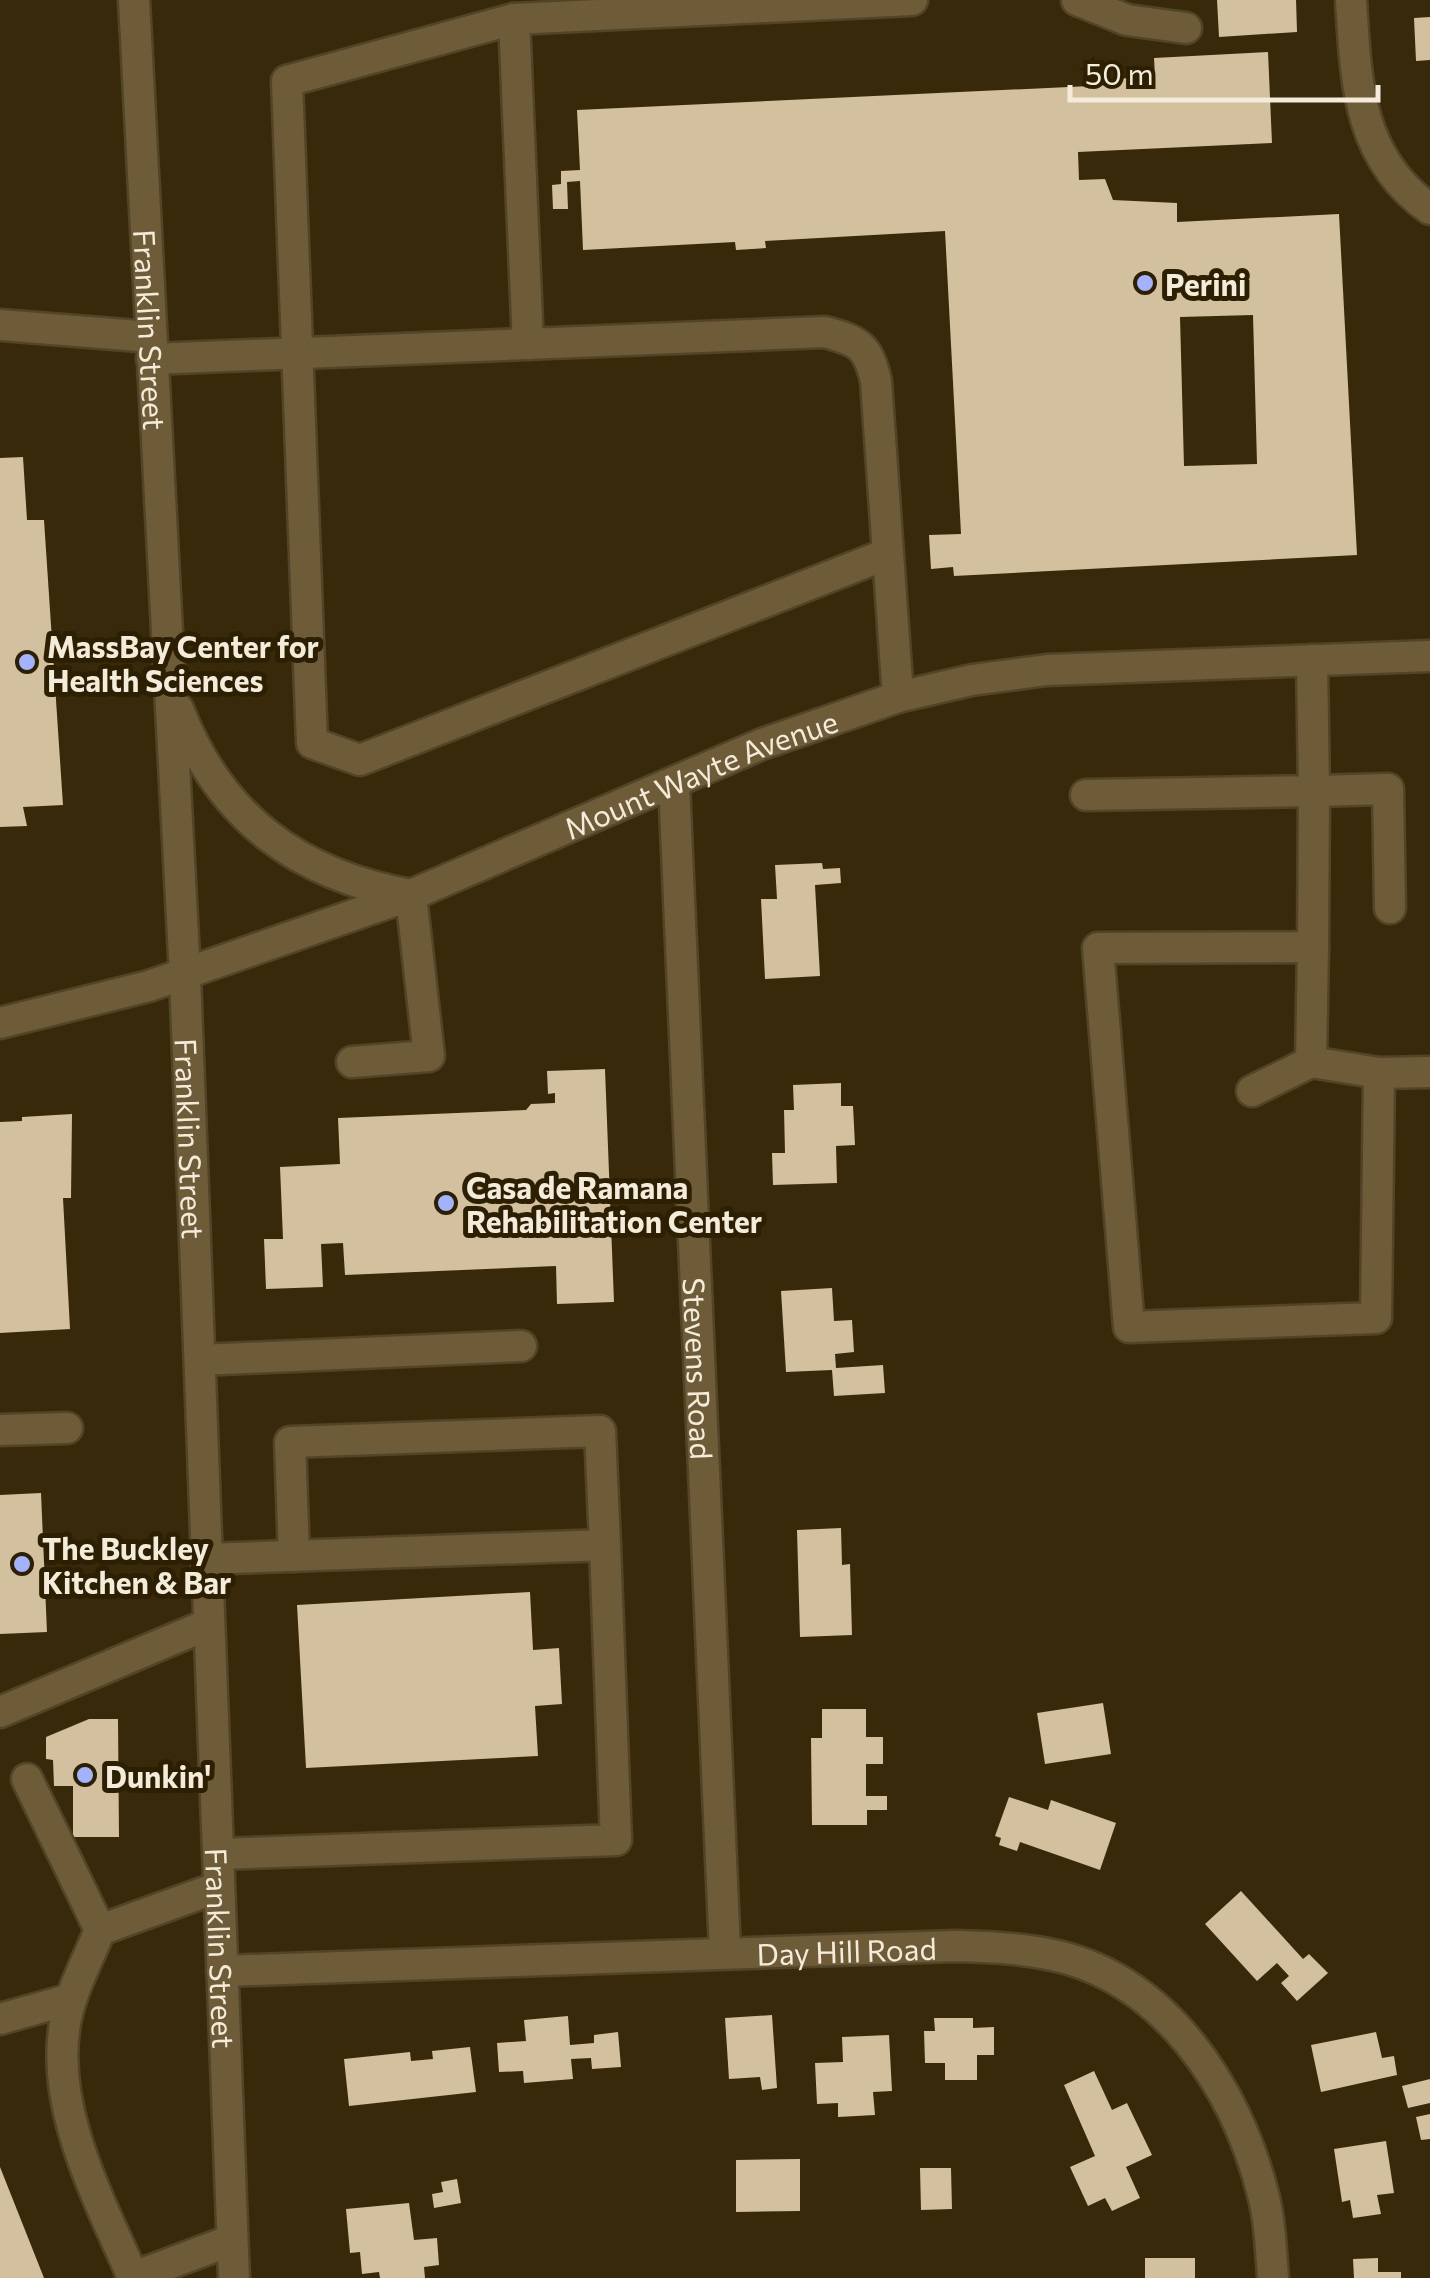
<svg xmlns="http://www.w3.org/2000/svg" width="1430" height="2278" font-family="Commissioner,sans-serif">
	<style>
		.building { fill: #d2c09f; fill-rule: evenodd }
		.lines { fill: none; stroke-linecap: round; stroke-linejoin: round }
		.minor-casing { stroke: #514427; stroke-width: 35 }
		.minor { stroke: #6e5c39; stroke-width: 30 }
		.poi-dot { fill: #a2b2fd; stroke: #2d1f01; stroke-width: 4 }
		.labels { text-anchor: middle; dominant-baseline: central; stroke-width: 10; stroke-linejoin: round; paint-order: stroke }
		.poi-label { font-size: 30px; font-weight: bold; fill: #f4ecda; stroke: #2d1f01; text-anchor: start }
		.street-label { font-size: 30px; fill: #f4ecda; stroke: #2d1f01 }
	</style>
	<rect width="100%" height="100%" fill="#37290a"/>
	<!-- building -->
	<g class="building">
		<polygon points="1217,0 1296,0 1297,32 1219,37"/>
		<polygon points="1430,17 1430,60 1416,61 1414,18"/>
		<path d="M 1268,52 L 1272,143 L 1078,152 L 1079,180 L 1105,179 L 1113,200 L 1177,203 L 1177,222 L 1339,214 L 1357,555 L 954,576 L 953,567 L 931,569 L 929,535 L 961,534 L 945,231 L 765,241 L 766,248 L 736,250 L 735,242 L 583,250 L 580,181 L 567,182 L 568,209 L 553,209 L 552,185 L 561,184 L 561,171 L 580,170 L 577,110 L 1111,85 L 1111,79 L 1155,77 L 1154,58 ZM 1253,315 L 1257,464 L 1184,466 L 1180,317 Z"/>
		<polygon points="23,457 27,520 44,520 63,805 23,807 27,826 0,827 0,458"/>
		<polygon points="822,863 823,869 840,868 841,883 815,885 820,976 765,979 761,899 777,899 775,865"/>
		<polygon points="605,1069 614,1302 557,1304 556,1266 345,1275 343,1243 321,1244 323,1287 266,1289 264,1239 283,1239 280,1167 340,1164 338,1118 526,1110 531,1104 555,1103 555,1093 548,1094 547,1071"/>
		<polygon points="841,1083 841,1106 853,1106 855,1145 836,1146 837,1183 773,1185 772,1153 785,1153 784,1110 794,1110 793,1085"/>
		<polygon points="72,1114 71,1198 63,1198 70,1329 0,1333 0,1122 22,1121 22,1117"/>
		<polygon points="832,1288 834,1321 852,1320 854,1352 835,1354 836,1368 883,1365 885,1393 834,1396 832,1370 786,1372 781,1291"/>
		<polygon points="41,1493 47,1632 0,1634 0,1495"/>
		<polygon points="841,1528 842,1565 850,1564 852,1635 800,1637 797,1530"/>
		<polygon points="530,1592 533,1650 559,1648 562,1704 535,1706 538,1756 306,1768 297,1605"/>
		<polygon points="1103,1703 1111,1754 1045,1764 1037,1713"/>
		<polygon points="822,1709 866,1709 866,1737 883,1737 883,1764 866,1764 866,1796 887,1796 887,1810 867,1810 867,1825 812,1825 811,1738 822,1738"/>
		<polygon points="89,1719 118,1719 119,1837 73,1837 73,1786 54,1786 53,1760 46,1759 46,1737"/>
		<polygon points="1009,1797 1048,1810 1051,1800 1116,1823 1100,1870 1020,1842 1017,1851 999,1845 1001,1838 995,1836"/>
		<polygon points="1241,1891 1303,1959 1309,1954 1328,1973 1297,2001 1281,1983 1289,1976 1277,1963 1257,1981 1205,1924"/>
		<polygon points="772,2015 777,2088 762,2090 760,2077 729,2079 725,2018"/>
		<polygon points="568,2016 570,2045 594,2043 594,2035 618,2032 621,2067 592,2069 591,2058 571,2059 573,2079 524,2083 523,2071 499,2072 497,2043 526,2041 524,2020"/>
		<polygon points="934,2018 973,2018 973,2028 994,2027 994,2055 977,2055 977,2080 945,2080 945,2063 925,2063 924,2031 935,2031"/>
		<polygon points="1376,2032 1382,2058 1394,2056 1397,2075 1321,2092 1311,2045"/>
		<polygon points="889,2035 892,2091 873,2092 875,2115 838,2117 838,2103 817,2104 815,2063 843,2062 842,2037"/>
		<polygon points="470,2047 476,2092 349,2106 344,2059 410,2052 411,2061 433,2059 432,2051"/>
		<polygon points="1094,2071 1112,2110 1127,2103 1152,2155 1126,2167 1140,2198 1112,2211 1105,2198 1088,2206 1070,2167 1095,2156 1064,2085"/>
		<polygon points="1430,2079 1430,2103 1408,2108 1402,2086"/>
		<polygon points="1430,2114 1430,2139 1421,2140 1416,2117"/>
		<polygon points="1386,2141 1394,2193 1377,2195 1381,2214 1353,2218 1350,2200 1342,2202 1334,2149"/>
		<polygon points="800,2159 800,2211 736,2212 736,2160"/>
		<polygon points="0,2167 44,2278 0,2278"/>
		<polygon points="920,2168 951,2168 952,2209 921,2210"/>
		<polygon points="457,2179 461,2203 434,2208 432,2194 443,2192 441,2182"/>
		<polygon points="409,2203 414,2240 437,2238 439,2265 424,2267 425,2278 380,2278 379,2272 362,2274 360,2252 350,2253 346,2209"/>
		<rect x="1145" y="2258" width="50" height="20"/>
		<polygon points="1378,2258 1378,2272 1401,2272 1401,2278 1354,2278 1353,2259"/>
	</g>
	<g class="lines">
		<!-- minor casing -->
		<g class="minor-casing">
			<g id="minor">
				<path id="s1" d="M 134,0 L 185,975 L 234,2278"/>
				<polyline points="1077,0 1127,20 1186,28"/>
				<path d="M 1351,0 C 1356,80 1357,158 1430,209"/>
				<polyline points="514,19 287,81 312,743 360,760 887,554"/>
				<polyline points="0,325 151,337"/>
				<polyline points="528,344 514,19 912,0"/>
				<path d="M 152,359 L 825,332 C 859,341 868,346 876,381 L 898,697"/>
				<path d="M 178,709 C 220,818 298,875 411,895 L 429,1056 L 352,1062"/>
				<path id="s2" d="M 674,784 L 725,1952"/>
				<polyline points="1086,795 1314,791 1312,660"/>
				<polyline points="1390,908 1388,789 1314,791 1313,947 1098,948 1129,1327 1376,1318 1379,1073 1430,1072"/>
				<polyline points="1313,947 1311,1062 1379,1073"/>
				<path id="s3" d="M 0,1023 L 149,986 L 411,895 L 762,744 L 898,697 L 972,680 L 1047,670 L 1430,656"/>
				<polyline points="1252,1091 1311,1062"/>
				<polyline points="200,1360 521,1346"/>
				<polyline points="0,1430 67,1428"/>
				<polyline points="294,1556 290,1442 600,1431 605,1545"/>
				<polyline points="207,1559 605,1545 616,1840 218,1854"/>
				<polyline points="0,1712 209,1624"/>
				<polyline points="27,1779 100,1930"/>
				<path id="s4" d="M 222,1971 L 956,1946 C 987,1947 1018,1948 1048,1954 C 1164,1976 1236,2087 1263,2194 C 1270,2221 1271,2250 1273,2278"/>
				<polyline points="0,2019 71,1999"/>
				<path d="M 133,2277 C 99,2199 48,2106 66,2018 C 73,1987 88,1959 100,1930 L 219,1887"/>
				<polyline points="131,2278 232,2240"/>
			</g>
		</g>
		<!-- minor -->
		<use href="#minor" class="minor"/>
	</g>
	<!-- markers -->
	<g class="poi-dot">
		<circle cx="1145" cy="283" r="10"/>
		<circle cx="27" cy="662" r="10"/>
		<circle cx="446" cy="1203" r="10"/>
		<circle cx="22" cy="1564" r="10"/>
		<circle cx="85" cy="1775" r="10"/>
	</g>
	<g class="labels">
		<!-- poi labels -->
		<g class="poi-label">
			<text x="1165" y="283">Perini</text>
			<text x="47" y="645">MassBay Center for<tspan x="47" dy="34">Health Sciences</tspan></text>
			<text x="466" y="1186">Casa de Ramana<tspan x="466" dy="34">Rehabilitation Center</tspan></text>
			<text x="42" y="1547">The Buckley<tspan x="42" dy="34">Kitchen &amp; Bar</tspan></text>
			<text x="105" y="1775">Dunkin'</text>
		</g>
		<!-- street labels -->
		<g class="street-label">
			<text stroke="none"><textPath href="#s1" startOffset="330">Franklin Street</textPath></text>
			<text stroke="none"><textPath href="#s3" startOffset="745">Mount Wayte Avenue</textPath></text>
			<text stroke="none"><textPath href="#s1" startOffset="1140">Franklin Street</textPath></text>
			<text stroke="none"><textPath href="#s2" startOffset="585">Stevens Road</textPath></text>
			<text stroke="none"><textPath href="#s1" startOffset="1950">Franklin Street</textPath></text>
			<text stroke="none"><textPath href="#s4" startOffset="625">Day Hill Road</textPath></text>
		</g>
	</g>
	<!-- scale -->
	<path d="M1070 85v15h308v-15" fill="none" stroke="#f4ecda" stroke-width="5"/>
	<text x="1085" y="85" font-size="30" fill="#f4ecda" stroke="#2d1f01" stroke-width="8" paint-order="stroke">50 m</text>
</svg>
